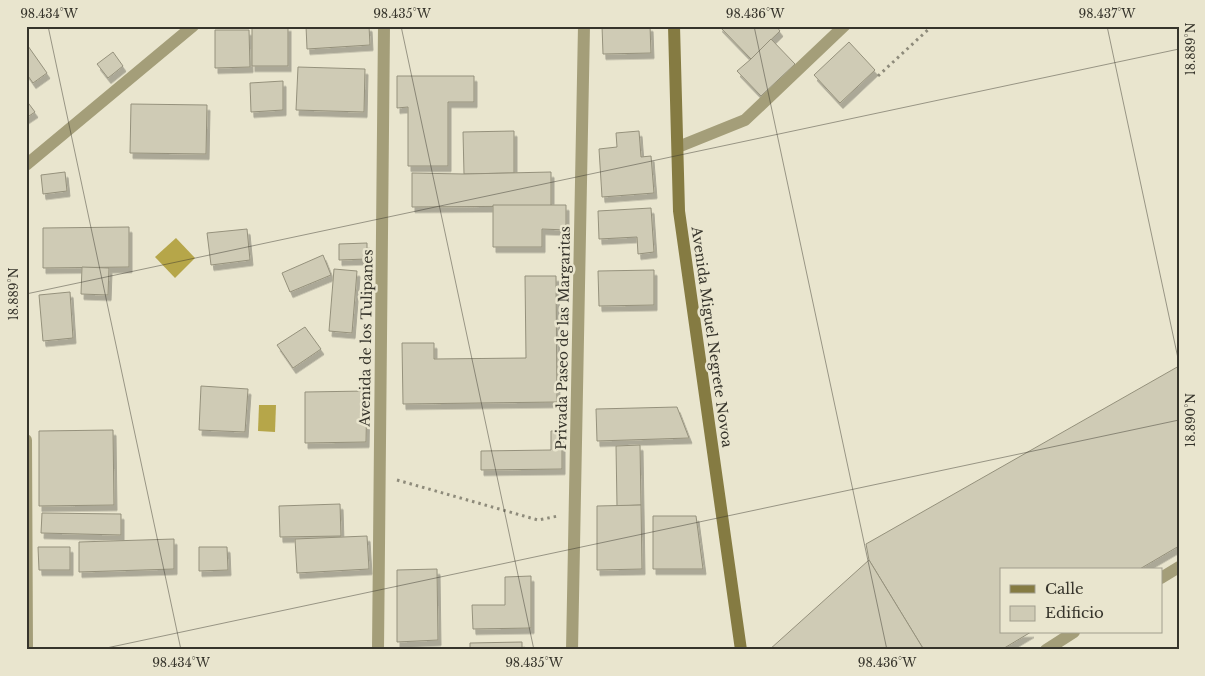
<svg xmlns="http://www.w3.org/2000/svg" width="1205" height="676" font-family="'Libre Baskerville',serif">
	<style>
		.water { fill: #b6a649 }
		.building { fill: #cfcbb5; stroke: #95917c; filter: url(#shadow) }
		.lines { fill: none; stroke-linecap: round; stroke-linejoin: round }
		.path { stroke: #8e8b7b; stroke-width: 3; stroke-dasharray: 2.5 4; stroke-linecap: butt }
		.lane { stroke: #a49e79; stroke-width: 12 }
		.street { stroke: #a49e79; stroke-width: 12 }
		.secondary { stroke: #857b42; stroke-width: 12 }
		.ticks { fill: none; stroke: #36342b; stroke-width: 1; stroke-opacity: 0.45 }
		.labels { text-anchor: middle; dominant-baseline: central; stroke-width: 5; stroke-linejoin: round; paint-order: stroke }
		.street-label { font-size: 14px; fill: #36342b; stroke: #e9e5ce }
		.neatline { fill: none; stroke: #36342b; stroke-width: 2 }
		.ticks-label { font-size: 12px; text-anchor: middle; fill: #36342b }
	</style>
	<defs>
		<filter id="shadow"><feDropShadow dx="3" dy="5.5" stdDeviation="0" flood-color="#0004"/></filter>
	</defs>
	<rect width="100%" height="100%" fill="#e9e5ce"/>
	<!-- water -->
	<g class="water">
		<polygon points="176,238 195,258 175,278 155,257"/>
		<polygon points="259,405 276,405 275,432 258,431"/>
	</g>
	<!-- building -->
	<g class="building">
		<rect x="252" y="26" width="36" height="40"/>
		<polygon points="306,26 369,26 370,45 307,49"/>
		<polygon points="602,26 650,26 651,53 603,54"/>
		<polygon points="719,26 776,26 780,31 751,59"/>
		<polygon points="215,30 249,30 250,67 215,68"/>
		<polygon points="771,39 795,64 761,96 737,71 751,59"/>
		<polygon points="849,42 875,70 840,103 814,75"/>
		<polygon points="28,46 47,73 33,83 26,73 26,48"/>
		<polygon points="113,52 123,66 108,78 97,64"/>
		<polygon points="298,67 365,69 364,112 296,110"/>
		<polygon points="397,76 474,76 474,102 448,102 448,166 408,166 408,107 397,108"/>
		<polygon points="283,81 283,110 251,112 250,83"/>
		<polygon points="26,100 35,112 26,118"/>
		<polygon points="131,104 207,105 206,154 130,153"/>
		<polygon points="514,131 514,173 464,174 463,132"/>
		<polygon points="639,131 641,157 651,156 654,193 602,197 599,149 617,147 616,133"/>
		<polygon points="65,172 67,191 43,194 41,175"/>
		<polygon points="551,172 551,206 412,207 412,173 464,174"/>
		<polygon points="493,205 566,205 566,230 542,229 542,247 493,247"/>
		<polygon points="651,208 654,252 638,254 637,237 599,239 598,211"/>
		<polygon points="129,227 129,267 43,268 43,228"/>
		<polygon points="247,229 250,260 211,265 207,233"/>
		<polygon points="367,243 367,259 339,260 339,244"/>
		<polygon points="323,255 331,275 290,292 282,273"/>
		<polygon points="82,267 109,268 108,295 81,294"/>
		<polygon points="334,269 357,271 352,333 329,331"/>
		<polygon points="654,270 654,305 599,306 598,271"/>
		<polygon points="525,276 556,276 557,402 403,404 402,343 434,343 434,359 526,358"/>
		<polygon points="70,292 73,338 43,341 39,295"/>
		<polygon points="305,327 321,349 293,368 277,345"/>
		<polygon points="1179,366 1179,546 1138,570 1001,570 1001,632 1031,632 1001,650 924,650 869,560 866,544"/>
		<polygon points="201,386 248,389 245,432 199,430"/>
		<polygon points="367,391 366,442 305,443 305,392"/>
		<polygon points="677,407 689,438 597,441 596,409"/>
		<polygon points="113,430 114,505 39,506 39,431"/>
		<polygon points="551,431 562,431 562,469 481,470 481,451 551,450"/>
		<polygon points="640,445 641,505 617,506 616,446"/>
		<polygon points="340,504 341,536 280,537 279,506"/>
		<polygon points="641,505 642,569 597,570 597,506"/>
		<polygon points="42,513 121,514 121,535 41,533"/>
		<polygon points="653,516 696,516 703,569 653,569"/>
		<polygon points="367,536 369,569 297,573 295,539"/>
		<polygon points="174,539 174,569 79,572 79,542"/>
		<polygon points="38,547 70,547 70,570 39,570"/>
		<polygon points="199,547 227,547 228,570 199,571"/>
		<polygon points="869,560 924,650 769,650"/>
		<polygon points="437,569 438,640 397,642 397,570"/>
		<polygon points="531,576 531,628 473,629 472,605 505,605 505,577"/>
		<polygon points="522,642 522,650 470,650 470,643"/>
	</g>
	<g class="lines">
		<!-- path -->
		<g class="path">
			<polyline points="878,76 932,26"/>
			<polyline points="397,480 538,520 558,516"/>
		</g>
		<!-- lane -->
		<g class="lane">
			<polyline points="1161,578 1179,567"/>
			<polyline points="1046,650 1074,632"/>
		</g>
		<!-- street -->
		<g class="street">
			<polyline points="678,147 745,120 844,26"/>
			<polyline points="26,165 193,26"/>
			<polyline points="26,440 27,650"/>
			<polyline points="378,650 384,26"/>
			<polyline points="572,650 584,26"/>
		</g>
		<!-- secondary -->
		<polyline class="secondary" points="674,26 679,211 741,650"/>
	</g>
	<!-- ticks -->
	<path class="ticks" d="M 48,26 L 181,650M 401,26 L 534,650M 754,26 L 887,650M 1107,26 L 1179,363M 26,294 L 1179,49M 97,650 L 1179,420"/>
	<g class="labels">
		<!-- street labels -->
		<g class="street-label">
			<text transform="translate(712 337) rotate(82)">Avenida Miguel Negrete Novoa</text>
			<text transform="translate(366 338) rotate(-89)">Avenida de los Tulipanes</text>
			<text transform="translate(563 338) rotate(-89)">Privada Paseo de las Margaritas</text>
		</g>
	</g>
	<!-- border -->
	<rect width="1205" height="676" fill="none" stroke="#e9e5ce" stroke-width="55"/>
	<!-- legend -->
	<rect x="1000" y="568" width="162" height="65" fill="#e9e5ce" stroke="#a19e8d"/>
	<rect x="1010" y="585" width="25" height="8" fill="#857b42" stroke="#a19e8d"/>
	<text x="1045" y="594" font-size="15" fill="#36342b">Calle</text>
	<rect x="1010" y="606" width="25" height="15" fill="#cfcbb5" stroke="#a19e8d"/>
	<text x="1045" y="618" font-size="15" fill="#36342b">Edificio</text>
	<rect x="28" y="28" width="1150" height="620" class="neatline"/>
	<g class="ticks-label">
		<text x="49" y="18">98.434°W</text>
		<text x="402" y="18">98.435°W</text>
		<text x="755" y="18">98.436°W</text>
		<text x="1107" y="18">98.437°W</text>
		<text transform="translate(1191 49) rotate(-90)" y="4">18.889°N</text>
		<text transform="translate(14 294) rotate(-90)" y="4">18.889°N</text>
		<text transform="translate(1191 420) rotate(-90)" y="4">18.890°N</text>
		<text x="181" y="667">98.434°W</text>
		<text x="534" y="667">98.435°W</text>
		<text x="887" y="667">98.436°W</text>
	</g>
</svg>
